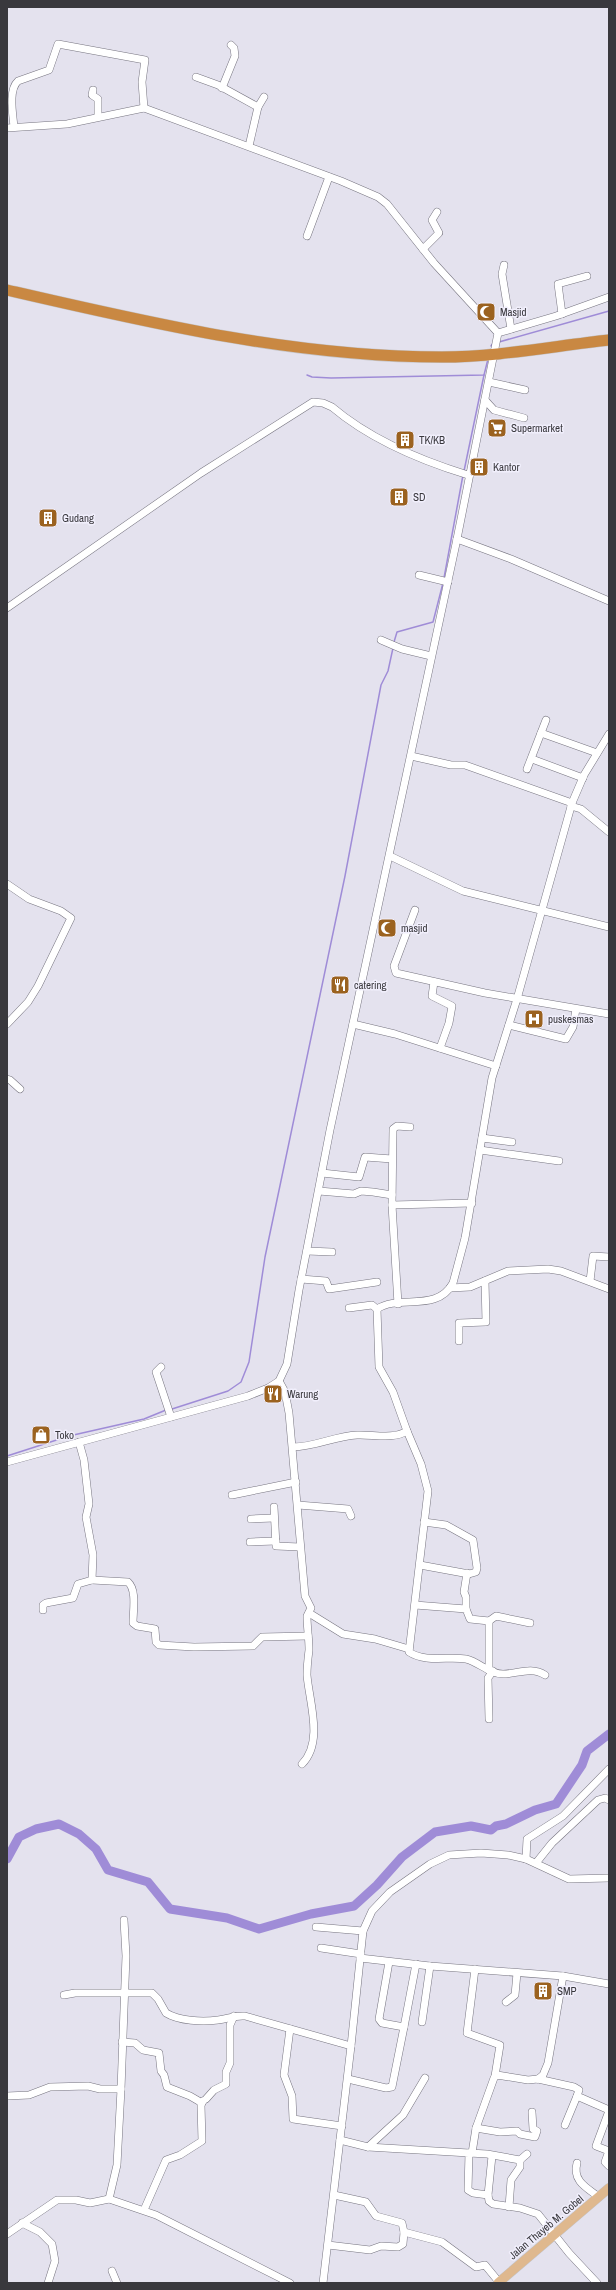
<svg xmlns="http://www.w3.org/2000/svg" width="616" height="2290" font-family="'Archivo Narrow',sans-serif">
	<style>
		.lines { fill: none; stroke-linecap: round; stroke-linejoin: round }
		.stream { stroke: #9f8cd7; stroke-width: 1.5 }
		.river { stroke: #9f8cd7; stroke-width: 9 }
		.minor-casing { stroke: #777580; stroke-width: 8 }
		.major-casing { stroke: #c4c3c5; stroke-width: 10 }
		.highway-casing { stroke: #c4c3c5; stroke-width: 12 }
		.minor { stroke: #fff; stroke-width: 7 }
		.major { stroke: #dfb88e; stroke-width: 9 }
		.highway { stroke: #c98842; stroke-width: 11 }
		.labels { text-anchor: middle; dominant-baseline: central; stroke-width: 3; stroke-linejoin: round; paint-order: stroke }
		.poi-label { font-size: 11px; fill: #39383d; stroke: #f1effc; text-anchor: start }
		.street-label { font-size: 11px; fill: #39383d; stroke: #f1effc }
	</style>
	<rect width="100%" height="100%" fill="#e4e2ee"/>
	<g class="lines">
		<!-- stream -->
		<g class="stream">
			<polyline points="499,342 609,311"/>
			<polyline points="491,346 494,342"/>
			<polyline points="307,375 312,377 331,378 484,375 488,359"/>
			<polyline points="464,471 484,375"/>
			<polyline points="444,578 463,475"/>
			<polyline points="394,642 397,632 433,622 443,583"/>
			<polyline points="172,1409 228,1391 241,1382 249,1362 265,1257 345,876 381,685 388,671 393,648"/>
			<polyline points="7,1456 69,1436 144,1419 166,1410"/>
		</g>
		<!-- river -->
		<polyline class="river" points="7,1859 19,1837 36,1829 59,1824 79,1834 96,1849 108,1870 148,1882 170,1909 227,1918 259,1929 311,1914 354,1906 377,1885 402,1857 435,1832 471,1826 491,1830 496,1826 506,1824 535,1810 556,1804 582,1765 587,1751 609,1734"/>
		<!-- minor casing -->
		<g class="minor-casing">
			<g id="minor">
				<polyline points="196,77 218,85 258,107"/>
				<polyline points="222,88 235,56 234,48 231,45"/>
				<polyline points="93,90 92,95 98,99 98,117"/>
				<path d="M 14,127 C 13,115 8,90 18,81 L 49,70 L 58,44 L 145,60 L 142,82 L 144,108"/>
				<polyline points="7,128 67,124 144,108 341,181 378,197 387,204 434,263 498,333 457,539 330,1130 299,1290 287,1364 279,1381 268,1388 248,1396 7,1462"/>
				<polyline points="249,146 258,107 264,97"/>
				<polyline points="307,236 329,177"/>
				<polyline points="423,249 439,233 432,220 437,212"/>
				<polyline points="504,265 502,274 511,329"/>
				<polyline points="562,314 558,284 587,276"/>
				<polyline points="498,333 556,316 609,297"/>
				<polyline points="489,382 525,390"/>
				<polyline points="485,400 494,410 524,418"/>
				<polyline points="457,539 511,559 609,601"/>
				<polyline points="419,575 448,582"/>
				<path d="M 7,608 L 201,473 L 313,402 L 323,403 L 332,407 C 371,440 419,460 468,475"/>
				<polyline points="381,640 402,649 431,656"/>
				<polyline points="541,733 597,753"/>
				<polyline points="411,756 451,765 465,765 572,803"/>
				<polyline points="532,759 583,778"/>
				<polyline points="527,769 546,720"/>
				<polyline points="571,806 581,809 609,832"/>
				<polyline points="390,856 463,891 609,927"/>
				<polyline points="7,884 29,899 61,911 71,918 38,986 28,1002 7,1024"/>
				<polyline points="415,910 394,966 396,973 485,993 609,1014"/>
				<polyline points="434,982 432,996 452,1006 449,1023 440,1048"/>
				<polyline points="353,1024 395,1034 496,1066"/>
				<polyline points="509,1025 566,1039 573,1027 576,1009"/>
				<polyline points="7,1079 10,1080 20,1089"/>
				<polyline points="410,1127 397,1126 393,1129 392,1205 472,1203"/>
				<polyline points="482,1138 512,1142"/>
				<polyline points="480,1150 559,1161"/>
				<polyline points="322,1173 359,1177 365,1157 392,1159"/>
				<polyline points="319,1191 354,1194 361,1191 373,1192 392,1195"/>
				<polyline points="392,1205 398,1304"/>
				<polyline points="307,1251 332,1252"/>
				<polyline points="301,1279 326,1281 329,1289 377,1282"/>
				<polyline points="590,1281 593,1256 609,1257"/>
				<polyline points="450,1288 470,1287 508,1271 548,1269 561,1271 609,1289"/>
				<path d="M 349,1308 L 372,1305 L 377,1309 C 399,1294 437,1313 453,1283 L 465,1238 L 492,1078 L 517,999 L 572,803 L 584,775 L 609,734"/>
				<path d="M 377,1309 L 379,1367 L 393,1392 L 407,1431 L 421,1464 L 428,1491 L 409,1652 C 426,1663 448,1656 466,1659 C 479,1662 489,1674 503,1674 C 517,1674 531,1666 545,1675"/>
				<polyline points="459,1341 459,1323 486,1322 485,1281"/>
				<polyline points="161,1367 156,1372 171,1417"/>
				<path d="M 279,1381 L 285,1392 L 289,1413 L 305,1596 L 311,1608 L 307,1616 C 307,1627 309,1638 309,1650 C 308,1658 307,1666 307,1675 C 309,1701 324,1742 302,1764"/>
				<path d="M 293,1447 C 315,1447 335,1436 357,1435 C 372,1434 393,1440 407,1431"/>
				<polyline points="232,1495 296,1482"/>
				<polyline points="298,1505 348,1509 351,1516"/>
				<polyline points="274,1507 276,1546 300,1547"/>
				<polyline points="251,1519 274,1518"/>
				<polyline points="250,1542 276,1541"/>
				<polyline points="420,1565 469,1574 476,1572 477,1568 473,1540 446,1525 424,1522"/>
				<path d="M 92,1580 L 128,1582 C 137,1590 133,1611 133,1623 L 137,1626 L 155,1629 L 156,1642 L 159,1645 L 194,1647 L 253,1646 L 262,1637 L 308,1636"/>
				<polyline points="415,1605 466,1609 470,1619 489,1621 489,1670"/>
				<polyline points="466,1609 466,1597 464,1592 467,1573"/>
				<polyline points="43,1610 43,1605 46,1603 73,1598 78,1584 92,1580 93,1555 86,1517 89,1504 84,1460 79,1442"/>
				<polyline points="309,1613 343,1634 375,1639 409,1649"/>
				<polyline points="489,1621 496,1616 530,1623"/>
				<polyline points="489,1719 488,1678 493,1671"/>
				<polyline points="526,1859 527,1839 563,1816 609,1769"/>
				<polyline points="536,1863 552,1843 598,1800 605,1798 609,1800"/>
				<polyline points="316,1927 363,1931"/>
				<polyline points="321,1948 361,1954"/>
				<polyline points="360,1958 430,1966 563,1976 609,1984"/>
				<polyline points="389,1962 379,2019 382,2023 404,2027 416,1964"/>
				<polyline points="475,1969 467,2033 500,2045 495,2076"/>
				<path d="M 64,1995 L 75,1993 L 152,1993 L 158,1999 L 166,2013 C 179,2021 202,2022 218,2020 C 228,2019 235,2015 245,2016 L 351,2046 L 323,2283"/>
				<polyline points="506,2002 515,1995 517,1973"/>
				<polyline points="422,2022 430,1966"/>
				<polyline points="290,2029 284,2075 292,2096 293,2119 342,2126"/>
				<polyline points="122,2042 135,2043 143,2050 159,2053 161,2071 164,2075 167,2087 190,2096 202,2103"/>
				<polyline points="351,2046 363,1931 372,1911 390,1892 430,1864 449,1855 481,1853 508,1855 526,1859 569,1879 609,1878"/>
				<polyline points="348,2079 386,2088 392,2087 404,2027"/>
				<polyline points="538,2079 543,2075 548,2063 563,1976"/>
				<polyline points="121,2089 126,1956 124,1920"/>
				<polyline points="7,2096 29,2095 50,2087 88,2086 100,2089 121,2089 117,2165 109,2199"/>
				<polyline points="206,2099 214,2090 226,2084 226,2072 230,2063 230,2025 234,2016"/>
				<polyline points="609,2111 596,2146 609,2151"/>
				<polyline points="565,2125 577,2096"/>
				<polyline points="476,2128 500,2132 517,2131 520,2134 535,2137 537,2131 533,2129 532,2112"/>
				<polyline points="340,2140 368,2147 469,2153 468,2190 473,2193 488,2195 489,2201 493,2204 520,2208 538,2214 569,2253 597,2283"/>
				<polyline points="368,2147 403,2115 425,2078"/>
				<polyline points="609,2151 605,2162 609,2166"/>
				<polyline points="469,2153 487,2154 520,2160 527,2154"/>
				<polyline points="472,2153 476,2128 494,2078 497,2075 528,2080 538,2079 574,2087 579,2090 577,2096 609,2110"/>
				<path d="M 577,2163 C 572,2181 587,2188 599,2197"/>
				<polyline points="488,2195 492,2156"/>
				<polyline points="509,2207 511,2180 520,2167 520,2160"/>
				<polyline points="144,2210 166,2160 180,2155 202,2141 201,2105 203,2101"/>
				<polyline points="22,2223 40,2232 52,2244 55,2261 48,2283"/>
				<polyline points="404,2232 442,2242 476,2267 485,2265 499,2282"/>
				<polyline points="7,2234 57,2200 76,2200 90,2203 109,2199 156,2215 290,2283"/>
				<polyline points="328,2245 370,2250 381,2246 398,2247 403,2244 404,2232 402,2223 376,2216 366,2202 334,2195"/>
				<polyline points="112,2271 117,2283"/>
			</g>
		</g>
		<!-- major casing -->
		<g class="major-casing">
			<polyline id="major" points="498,2283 609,2188"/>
		</g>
		<!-- highway casing -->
		<g class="highway-casing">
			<path id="highway" d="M 7,290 C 150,323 294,357 442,357 C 497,357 554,346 609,340"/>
		</g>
		<!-- minor -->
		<use href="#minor" class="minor"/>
		<!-- major -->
		<use href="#major" class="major"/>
		<!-- highway -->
		<use href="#highway" class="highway"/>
	</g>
	<!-- icons -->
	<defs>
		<g id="mosque-square" transform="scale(1)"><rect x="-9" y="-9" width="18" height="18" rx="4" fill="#9b621f" stroke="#f1effc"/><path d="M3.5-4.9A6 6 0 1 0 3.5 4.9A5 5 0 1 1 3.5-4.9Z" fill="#fff"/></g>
		<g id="supermarket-square" transform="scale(1)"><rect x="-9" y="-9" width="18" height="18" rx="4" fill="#9b621f" stroke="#f1effc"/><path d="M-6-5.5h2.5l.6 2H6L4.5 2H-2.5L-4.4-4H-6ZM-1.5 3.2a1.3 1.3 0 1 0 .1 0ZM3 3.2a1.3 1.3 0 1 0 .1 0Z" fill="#fff"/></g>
		<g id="building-square" transform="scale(1)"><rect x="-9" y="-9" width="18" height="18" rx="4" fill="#9b621f" stroke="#f1effc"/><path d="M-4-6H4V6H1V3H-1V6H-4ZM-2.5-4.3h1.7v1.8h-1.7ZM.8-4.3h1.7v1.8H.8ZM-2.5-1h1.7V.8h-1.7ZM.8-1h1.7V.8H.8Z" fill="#fff"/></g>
		<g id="restaurant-square" transform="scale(1)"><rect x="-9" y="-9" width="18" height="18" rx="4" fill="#9b621f" stroke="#f1effc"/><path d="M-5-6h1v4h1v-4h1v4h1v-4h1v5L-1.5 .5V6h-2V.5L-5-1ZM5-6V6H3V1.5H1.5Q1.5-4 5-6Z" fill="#fff"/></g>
		<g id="hospital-square" transform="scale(1)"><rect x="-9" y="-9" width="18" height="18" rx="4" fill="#9b621f" stroke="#f1effc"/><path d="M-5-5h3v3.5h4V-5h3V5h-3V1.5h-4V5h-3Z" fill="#fff"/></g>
		<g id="shop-square" transform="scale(1)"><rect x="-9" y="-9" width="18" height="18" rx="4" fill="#9b621f" stroke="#f1effc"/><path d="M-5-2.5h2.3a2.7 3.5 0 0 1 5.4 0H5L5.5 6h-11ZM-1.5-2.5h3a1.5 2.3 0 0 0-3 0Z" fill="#fff"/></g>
	</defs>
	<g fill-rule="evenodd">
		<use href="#mosque-square" x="486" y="312"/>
		<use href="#supermarket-square" x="497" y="428"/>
		<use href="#building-square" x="405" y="440"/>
		<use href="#building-square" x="479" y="467"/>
		<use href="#building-square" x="399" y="497"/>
		<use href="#building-square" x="48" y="518"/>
		<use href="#mosque-square" x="387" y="928"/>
		<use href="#restaurant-square" x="340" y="985"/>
		<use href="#hospital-square" x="534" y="1019"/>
		<use href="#restaurant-square" x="273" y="1394"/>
		<use href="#shop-square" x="41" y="1435"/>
		<use href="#building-square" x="543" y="1991"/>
	</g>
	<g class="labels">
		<!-- poi labels -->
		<g class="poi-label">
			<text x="500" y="312">Masjid</text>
			<text x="511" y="428">Supermarket</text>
			<text x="419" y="440">TK/KB</text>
			<text x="493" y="467">Kantor</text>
			<text x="413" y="497">SD</text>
			<text x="62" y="518">Gudang</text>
			<text x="401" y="928">masjid</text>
			<text x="354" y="985">catering</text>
			<text x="548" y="1019">puskesmas</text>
			<text x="287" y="1394">Warung</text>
			<text x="55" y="1435">Toko</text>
			<text x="557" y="1991">SMP</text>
		</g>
		<!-- street labels -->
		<g class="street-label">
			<text transform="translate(546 2227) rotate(-40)">Jalan Thayeb M. Gobel</text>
		</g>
	</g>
	<!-- border -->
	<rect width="616" height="2290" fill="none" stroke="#39383d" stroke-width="16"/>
</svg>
